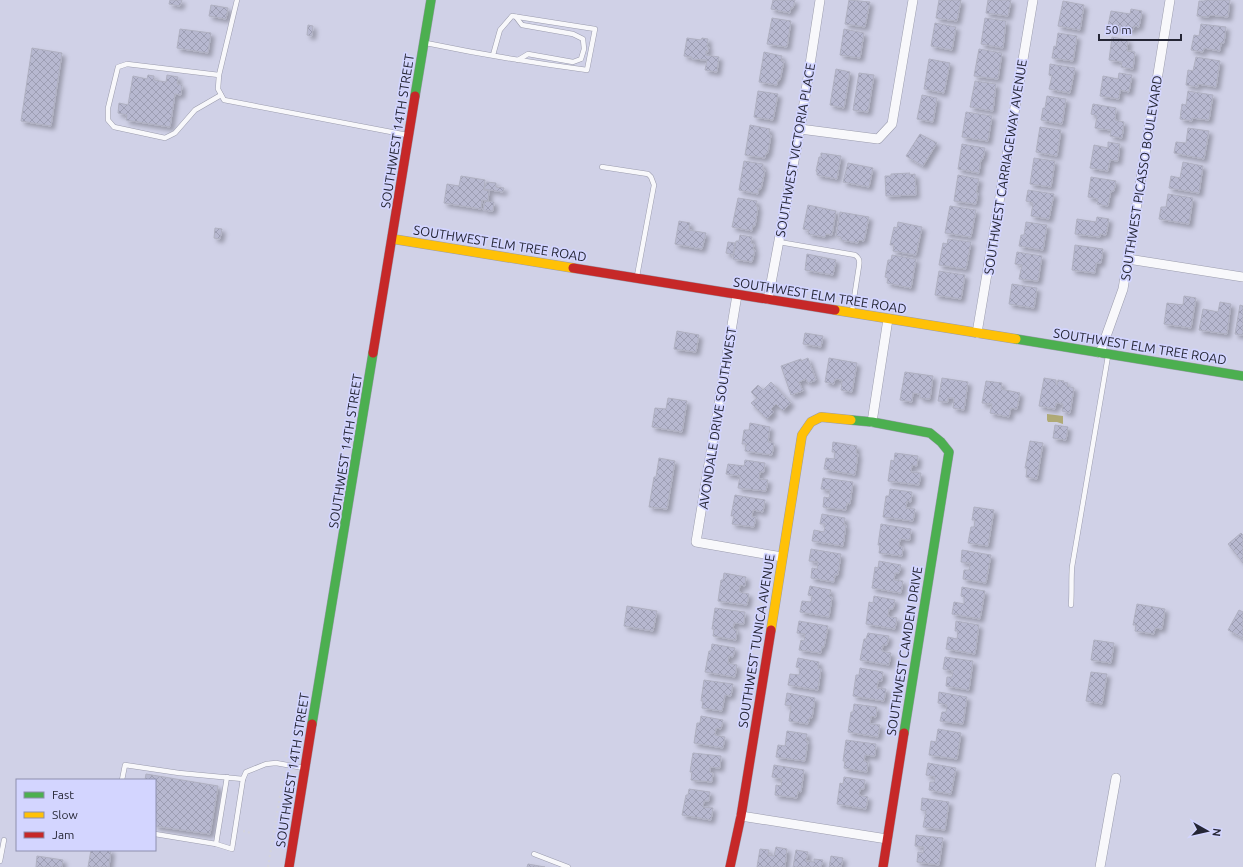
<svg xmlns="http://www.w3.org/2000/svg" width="1243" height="867" font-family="Ubuntu,sans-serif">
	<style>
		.water { fill: #b0aa76 }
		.building { fill: url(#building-cross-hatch); stroke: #afb0c1; filter: url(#shadow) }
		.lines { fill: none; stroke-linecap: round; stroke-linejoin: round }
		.lane-casing { stroke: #9b9cad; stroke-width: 5.5 }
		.street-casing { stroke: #9b9cad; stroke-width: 10 }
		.fast-casing { stroke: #9b9cad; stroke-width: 10 }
		.slow-casing { stroke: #9b9cad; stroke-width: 10 }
		.jam-casing { stroke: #9b9cad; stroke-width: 10 }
		.path { stroke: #d4d4dc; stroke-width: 2; stroke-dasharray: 2 3; stroke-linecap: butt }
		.lane { stroke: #f8f8fb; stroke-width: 4.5 }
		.street { stroke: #f8f8fb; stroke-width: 9 }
		.fast { stroke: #4caf50; stroke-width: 9 }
		.slow { stroke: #ffc107; stroke-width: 9 }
		.jam { stroke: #c62828; stroke-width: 9 }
		.labels { text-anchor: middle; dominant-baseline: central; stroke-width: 3.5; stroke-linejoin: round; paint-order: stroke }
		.street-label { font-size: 13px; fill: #252635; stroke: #d3d5ff }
	</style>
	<defs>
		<pattern id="building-cross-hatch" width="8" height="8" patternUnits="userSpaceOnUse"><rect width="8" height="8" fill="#b7b8d0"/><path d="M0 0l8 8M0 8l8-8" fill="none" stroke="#9d9eb3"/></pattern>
		<filter id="shadow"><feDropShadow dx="3.5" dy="3.5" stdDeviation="2" flood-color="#0004"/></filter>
	</defs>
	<rect width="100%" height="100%" fill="#d0d1e7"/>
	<!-- water -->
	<polygon class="water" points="1047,414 1063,416 1063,424 1057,422 1048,422 1047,420"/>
	<!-- building -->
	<g class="building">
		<polygon points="170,0 182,0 180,6 169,4"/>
		<polygon points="773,0 795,0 793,8 791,7 790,13 771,9"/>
		<polygon points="849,0 870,2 865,27 845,24"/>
		<polygon points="939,0 961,0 957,21 936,18"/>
		<polygon points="988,0 1011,0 1008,16 986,13"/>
		<polygon points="1205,0 1230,0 1228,17 1210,15 1209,17 1197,16 1199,1 1205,1"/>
		<polygon points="1063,1 1084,5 1080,30 1058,26"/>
		<polygon points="211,5 228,8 226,19 209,16"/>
		<polygon points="1131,9 1142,11 1139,27 1134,26 1133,30 1108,26 1111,11 1130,14"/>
		<polygon points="772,18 791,21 787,47 767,44"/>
		<polygon points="985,18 1006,21 1003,48 981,44"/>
		<polygon points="935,23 956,27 952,50 931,46"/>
		<polygon points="1201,24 1226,27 1224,43 1221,43 1220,51 1204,48 1203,52 1191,50 1194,35 1199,36"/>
		<polygon points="308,25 313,26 312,36 307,35"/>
		<polygon points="180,29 211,33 208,53 177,48"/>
		<polygon points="844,29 864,33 860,58 840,55"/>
		<polygon points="1058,33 1077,36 1073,61 1052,58 1054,46 1056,47"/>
		<polygon points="1112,37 1128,40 1127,51 1135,52 1133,69 1121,67 1122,62 1109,60"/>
		<polygon points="687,38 701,40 702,38 708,39 707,47 709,47 708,52 706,51 706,55 719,57 717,72 705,70 707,60 692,59 692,57 684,56"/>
		<polygon points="32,48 62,53 51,126 21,121"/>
		<polygon points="979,49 1002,53 998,79 974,76"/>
		<polygon points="764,52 782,56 781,61 784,61 780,80 778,80 777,85 759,82"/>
		<polygon points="1196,57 1220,61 1216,87 1198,84 1198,87 1186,85 1188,70 1193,71"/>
		<polygon points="929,59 950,63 944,93 924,89"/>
		<polygon points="1050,64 1075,68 1070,93 1049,89 1052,76 1049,75"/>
		<polygon points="836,69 850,72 844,108 830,105"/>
		<polygon points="859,73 874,75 868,112 853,110"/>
		<polygon points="1119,73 1132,75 1129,92 1120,90 1119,99 1100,96 1103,76 1118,79"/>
		<polygon points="148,75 154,76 154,80 166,82 167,75 178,77 177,84 182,85 181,95 175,94 170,127 126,120 127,115 118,113 119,103 128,105 133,76 147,79"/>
		<polygon points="975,81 996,84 993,111 970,107"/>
		<polygon points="758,91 778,94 773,120 754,117"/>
		<polygon points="1188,91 1213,95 1209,120 1192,118 1192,121 1180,119 1182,104 1186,105"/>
		<polygon points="922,95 937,98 933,122 917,119"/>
		<polygon points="1047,96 1066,99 1062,124 1041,120 1043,108 1045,108"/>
		<polygon points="1093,104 1116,108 1115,120 1124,122 1122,138 1110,136 1111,130 1095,128 1097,116 1091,114"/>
		<polygon points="966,112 992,116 988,141 962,137"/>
		<polygon points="750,125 770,129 769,134 771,135 768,153 766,153 765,158 745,155"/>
		<polygon points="1040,127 1061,130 1057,156 1036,152"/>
		<polygon points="1188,128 1209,131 1204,159 1174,153 1176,142 1186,143"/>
		<polygon points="920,134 937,143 923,166 906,156"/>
		<polygon points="1108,142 1120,144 1118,161 1110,160 1108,171 1090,168 1094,145 1108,148"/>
		<polygon points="962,144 985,148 983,159 981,159 979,173 958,169"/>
		<polygon points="821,153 841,156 837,179 817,175 817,172 816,171 819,157 821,157"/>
		<polygon points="1034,158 1055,161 1051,187 1030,184"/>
		<polygon points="744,161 763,164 763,170 765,170 761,189 759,188 758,194 739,190"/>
		<polygon points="1183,162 1203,166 1199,193 1169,188 1171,176 1180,178"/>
		<polygon points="848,163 873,168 869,187 843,182"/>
		<polygon points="910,173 909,175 915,174 916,195 886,196 885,176 891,176 891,174"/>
		<polygon points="958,175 979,179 976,193 978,193 976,204 954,201"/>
		<polygon points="461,176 485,180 484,190 489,191 488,201 482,200 481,209 444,203 447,184 459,186"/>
		<polygon points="1091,177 1116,181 1114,191 1111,191 1108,206 1097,204 1098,199 1088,197"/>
		<polygon points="487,182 496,183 496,187 504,188 503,192 484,189"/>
		<polygon points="1028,190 1054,194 1049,219 1031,216 1033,203 1026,201"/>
		<polygon points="1168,194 1193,198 1189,224 1159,219 1161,207 1166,207"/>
		<polygon points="738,198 757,201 756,206 758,207 755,226 753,225 752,231 732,227"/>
		<polygon points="485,201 494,202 493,211 483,210"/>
		<polygon points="808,205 836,211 832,235 826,234 825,237 808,234 809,230 803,229"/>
		<polygon points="950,206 976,210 971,237 945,233"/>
		<polygon points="840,212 869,217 864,241 859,240 858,243 841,240 841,237 836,236"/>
		<polygon points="1097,217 1109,219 1106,235 1100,234 1100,237 1075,234 1077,219 1096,222"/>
		<polygon points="679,221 690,223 689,230 706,233 702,249 675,244"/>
		<polygon points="898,222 922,227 916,255 893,251 894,245 890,245 894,227 897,228"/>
		<polygon points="1026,222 1047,225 1043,250 1019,246 1021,235 1024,235"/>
		<polygon points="215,228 222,229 220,239 214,238"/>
		<polygon points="740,235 752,237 751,243 754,244 753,250 755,250 752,262 733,259 736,241 739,241"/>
		<polygon points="948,239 971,242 966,269 939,265 943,243 947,244"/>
		<polygon points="728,242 735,243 733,255 726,253"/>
		<polygon points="1075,245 1103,249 1101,263 1096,263 1095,273 1072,270"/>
		<polygon points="1017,252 1042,256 1038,281 1019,279 1022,265 1015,264"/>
		<polygon points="807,254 836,260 833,275 805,270"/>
		<polygon points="892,255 916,259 911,288 887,283 888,278 885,277 888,260 891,260"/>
		<polygon points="939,271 965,275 961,299 935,295"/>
		<polygon points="1012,284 1037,288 1034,308 1009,304"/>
		<polygon points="1184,296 1196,298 1191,328 1164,324 1167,303 1183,305"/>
		<polygon points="1220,302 1231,304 1227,334 1199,330 1203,309 1218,312"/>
		<polygon points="1240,305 1243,306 1243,335 1235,334"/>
		<polygon points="677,331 699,335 696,352 674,349"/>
		<polygon points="805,333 823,336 821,347 803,344"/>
		<polygon points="808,358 816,380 808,383 806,379 799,382 803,391 791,395 781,366 801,359 801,361"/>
		<polygon points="829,358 857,363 852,392 841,390 842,380 835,379 834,384 825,382"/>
		<polygon points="905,372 933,376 930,399 920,398 920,394 913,393 912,402 900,400"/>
		<polygon points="942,378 968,382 964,410 953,408 954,398 948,398 948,402 938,401"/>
		<polygon points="1044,378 1056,380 1056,385 1057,385 1058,380 1064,381 1063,382 1068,383 1067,386 1074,388 1070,413 1062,411 1063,404 1056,403 1055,409 1039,406"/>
		<polygon points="986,381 1002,383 1001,389 1020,393 1017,409 1011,408 1009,417 990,413 992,404 982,403"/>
		<polygon points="771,382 791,403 783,411 776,404 771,409 774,412 767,419 751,403 757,398 751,392 758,385 763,390"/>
		<polygon points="668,398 687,401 682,432 652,427 655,408 666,409"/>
		<polygon points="750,423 770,427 768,442 774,443 772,455 745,451 746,444 742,444 744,430 749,430"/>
		<polygon points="1055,425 1068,427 1066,440 1053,438"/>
		<polygon points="1030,441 1043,443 1037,479 1026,477 1027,468 1025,468"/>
		<polygon points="833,442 857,446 856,453 858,454 855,475 824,469 826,458 834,459 835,452 832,452"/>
		<polygon points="895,453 918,456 917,466 912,465 911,472 921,473 919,485 888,481 891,460 894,461"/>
		<polygon points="659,458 675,461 667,509 649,507 654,477 656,477"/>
		<polygon points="745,460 765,463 764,472 760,472 759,479 768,480 766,491 738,488 740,476 726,474 728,464 744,466"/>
		<polygon points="823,478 853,482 850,504 847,503 846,510 823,507 824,497 829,498 830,490 821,489"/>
		<polygon points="890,489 912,492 911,502 907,501 906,508 915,509 913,521 883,517 886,496 889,496"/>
		<polygon points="735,495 765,500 763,512 753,510 752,517 756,517 754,527 732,524 734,516 731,516"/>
		<polygon points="974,507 994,510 988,546 968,543 971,527 974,527 975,520 972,520"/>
		<polygon points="822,514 845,518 844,525 846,525 843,546 812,541 814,530 824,532 825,524 820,524"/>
		<polygon points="881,524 911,529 910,540 900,539 899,546 903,547 902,556 879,553 880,545 878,545"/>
		<polygon points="1241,533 1243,535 1243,563 1228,544"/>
		<polygon points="811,549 841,554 838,575 835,575 834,582 811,578 812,568 817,569 818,562 809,561"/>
		<polygon points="962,550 991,555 986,583 963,579 964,570 969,570 970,563 961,562"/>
		<polygon points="879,561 901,565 899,573 895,573 894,580 903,581 901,593 872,588 875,567 878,568"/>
		<polygon points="724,573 746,577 745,586 740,585 739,592 749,594 747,605 718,601 721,580 723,580"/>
		<polygon points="810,586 831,590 829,596 832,597 829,617 800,612 802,601 811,602 812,596 808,595"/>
		<polygon points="962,587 985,591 980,619 952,614 954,602 964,604 964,597 961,596"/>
		<polygon points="874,596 895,600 893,609 889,609 888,616 897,618 895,629 866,624 869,602 873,603"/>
		<polygon points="1137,604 1165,609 1162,629 1155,628 1154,634 1135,631 1136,625 1133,625"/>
		<polygon points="627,606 657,611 653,631 624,626"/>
		<polygon points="715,608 745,612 744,624 734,623 733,629 737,630 736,640 713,636 714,629 712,629"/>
		<polygon points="1239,610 1243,612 1243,638 1228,630"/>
		<polygon points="799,621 828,626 824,647 822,646 821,653 799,650 801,640 804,641 805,634 797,633"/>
		<polygon points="956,621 979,625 975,654 946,649 948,637 957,639 958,631 955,631"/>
		<polygon points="868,633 889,636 887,645 883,645 882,651 891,653 889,665 860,660 864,639 866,639"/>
		<polygon points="1094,640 1114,643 1111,663 1091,660"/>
		<polygon points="712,644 735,648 733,657 729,656 728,663 737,665 735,677 705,672 709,651 711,651"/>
		<polygon points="945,657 973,661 969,690 946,686 947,677 952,677 953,671 943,669"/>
		<polygon points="798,658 819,662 818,668 821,669 818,690 788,685 790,674 799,675 800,668 796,667"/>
		<polygon points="860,668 883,672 882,681 878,681 877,688 886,689 884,701 853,696 856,675 859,675"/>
		<polygon points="1091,672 1107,674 1102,704 1086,701"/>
		<polygon points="704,680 733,684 731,696 725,695 722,711 702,708 703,701 701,701"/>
		<polygon points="939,692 967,697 963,724 940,721 942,712 946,712 947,705 938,703"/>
		<polygon points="787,693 815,698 812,718 810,717 808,724 789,721 791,706 785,705"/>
		<polygon points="854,704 877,707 876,717 871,716 870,724 880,725 878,737 848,732 851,712 853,712"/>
		<polygon points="701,716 723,720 721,729 716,728 715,735 725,737 723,748 694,743 697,723 700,723"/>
		<polygon points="938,729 961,733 957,759 929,755 931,741 936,742"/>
		<polygon points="787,731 807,734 806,741 808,741 805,761 776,757 778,745 785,746"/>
		<polygon points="846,740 876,744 875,756 865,755 864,761 868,762 867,772 844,768 845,761 843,761"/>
		<polygon points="693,753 721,756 720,768 710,767 710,772 713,773 712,782 691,780 692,772 690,772"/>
		<polygon points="928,763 956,768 951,794 929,790 930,782 934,782 935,777 926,775"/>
		<polygon points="774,765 804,770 801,792 798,791 797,798 775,795 776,785 781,786 782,779 772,777"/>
		<polygon points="146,774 218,786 210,834 155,826 155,780 145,780"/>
		<polygon points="844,777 865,780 864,789 860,789 859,795 868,797 866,809 837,804 840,783 843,784"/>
		<polygon points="689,789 710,792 709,801 704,801 703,807 713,808 711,820 682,815 686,795 688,795"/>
		<polygon points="922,798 949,802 945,830 923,827 926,811 921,810"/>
		<polygon points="916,835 943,838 939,865 917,862 918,852 923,853 924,847 915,846"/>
		<polygon points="776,847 787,849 785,867 757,867 760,849 769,850 768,855 774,856"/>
		<polygon points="91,850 111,850 109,867 88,867"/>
		<polygon points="796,850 808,852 806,861 814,862 814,859 823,860 821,867 793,867"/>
		<polygon points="37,856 63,860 62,867 36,867"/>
		<polygon points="831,856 843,858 841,867 829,867"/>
		<polygon points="528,864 545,867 527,867"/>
	</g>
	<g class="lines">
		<!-- lane casing -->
		<g class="lane-casing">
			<g id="lane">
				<polyline points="237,0 219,75 218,89 224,100 407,135"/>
				<polyline points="516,17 522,25 573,34 583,39 584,49 581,59 573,62 528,54 518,60"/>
				<path d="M 426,43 C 479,54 533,63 587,70 L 595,29 L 512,16 L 500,30 L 493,55"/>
				<polyline points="219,75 127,64 118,67 108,108 108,120 114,127 165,138 175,133 195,110 221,95"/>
				<polyline points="602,167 648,174 651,177 654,185 637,276"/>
				<path d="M 779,242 L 855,255 C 859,258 860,260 859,266 L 852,311"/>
				<path d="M 1071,605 C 1072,592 1071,580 1072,567 L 1108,356"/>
				<polyline points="122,780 125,765 179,773 243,779"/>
				<polyline points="155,834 216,844 232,849 243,779 246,772 266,764 276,763 304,768"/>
				<polyline points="216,844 227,777"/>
				<polyline points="534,854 568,867"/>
				<polyline points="0,861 4,840"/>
			</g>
		</g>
		<!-- street casing -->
		<g class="street-casing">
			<g id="street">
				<polyline points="800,129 878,139 892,124 913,0"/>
				<polyline points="1128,259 1243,277"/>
				<polyline points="737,295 696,542 782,557"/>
				<polyline points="768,299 800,129 820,0"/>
				<polyline points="977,333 1033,0"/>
				<polyline points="1100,353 1123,289 1170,0"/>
				<polyline points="872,422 888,319"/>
				<polyline points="741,816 887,839"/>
				<polyline points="1100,867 1116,778"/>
			</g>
		</g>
		<!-- fast casing -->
		<g class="fast-casing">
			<g id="fast">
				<polyline points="415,96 431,0"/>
				<polyline points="1016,339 1243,376"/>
				<polyline points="851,420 872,422 930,433 941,442 949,452 904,733"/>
				<polyline points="312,724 373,353"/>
			</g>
		</g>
		<!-- slow casing -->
		<g class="slow-casing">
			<g id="slow">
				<polyline points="393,239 573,268"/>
				<polyline points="835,310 1016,339"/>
				<polyline points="771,630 802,435 811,422 821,417 851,420"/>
			</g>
		</g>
		<!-- jam casing -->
		<g class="jam-casing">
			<g id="jam">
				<polyline points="573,268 835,310"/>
				<polyline points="373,353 415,96"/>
				<polyline points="289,867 312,724"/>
				<polyline points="730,867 741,816 771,630"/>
				<polyline points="883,867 904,733"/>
			</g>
		</g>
		<!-- path -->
		<g class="path">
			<polyline points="286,757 287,751"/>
			<polyline points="243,831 251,833"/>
			<polyline points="268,867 284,772"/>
		</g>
		<!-- lane -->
		<use href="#lane" class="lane"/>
		<!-- street -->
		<use href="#street" class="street"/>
		<!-- fast -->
		<use href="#fast" class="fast"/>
		<!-- slow -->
		<use href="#slow" class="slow"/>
		<!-- jam -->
		<use href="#jam" class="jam"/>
	</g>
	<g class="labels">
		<!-- street labels -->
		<g class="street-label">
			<text transform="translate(397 131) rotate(-81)">SOUTHWEST 14TH STREET</text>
			<text transform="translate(795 150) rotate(-80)">SOUTHWEST VICTORIA PLACE</text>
			<text transform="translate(1005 167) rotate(-81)">SOUTHWEST CARRIAGEWAY AVENUE</text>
			<text transform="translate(1141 178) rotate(-81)">SOUTHWEST PICASSO BOULEVARD</text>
			<text transform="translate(500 243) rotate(9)">SOUTHWEST ELM TREE ROAD</text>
			<text transform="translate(820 295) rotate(9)">SOUTHWEST ELM TREE ROAD</text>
			<text transform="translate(1140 346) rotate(9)">SOUTHWEST ELM TREE ROAD</text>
			<text transform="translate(717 418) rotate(-81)">AVONDALE DRIVE SOUTHWEST</text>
			<text transform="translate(345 451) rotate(-81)">SOUTHWEST 14TH STREET</text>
			<text transform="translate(756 641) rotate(-81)">SOUTHWEST TUNICA AVENUE</text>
			<text transform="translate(904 651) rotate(-81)">SOUTHWEST CAMDEN DRIVE</text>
			<text transform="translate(292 770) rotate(-81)">SOUTHWEST 14TH STREET</text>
		</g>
	</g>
	<!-- legend -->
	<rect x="16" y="779" width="140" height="72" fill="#d3d5ff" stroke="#8d8fae"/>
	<rect x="24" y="792" width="20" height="6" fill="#4caf50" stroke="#8d8fae"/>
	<text x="52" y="799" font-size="12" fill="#252635">Fast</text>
	<rect x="24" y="812" width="20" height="6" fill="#ffc107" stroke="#8d8fae"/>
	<text x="52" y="819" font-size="12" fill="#252635">Slow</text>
	<rect x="24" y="832" width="20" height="6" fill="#c62828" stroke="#8d8fae"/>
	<text x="52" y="839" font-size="12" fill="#252635">Jam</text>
	<!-- north arrow -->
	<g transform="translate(1207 831) rotate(98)" stroke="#d3d5ff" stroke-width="3" paint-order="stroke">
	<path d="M0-3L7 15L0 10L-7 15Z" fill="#252635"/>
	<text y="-6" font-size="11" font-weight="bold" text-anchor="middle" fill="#252635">N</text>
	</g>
	<!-- scale -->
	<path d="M1099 34v6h82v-6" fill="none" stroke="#252635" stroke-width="2"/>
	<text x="1105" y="34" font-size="12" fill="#252635" stroke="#d3d5ff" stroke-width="3" paint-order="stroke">50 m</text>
</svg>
